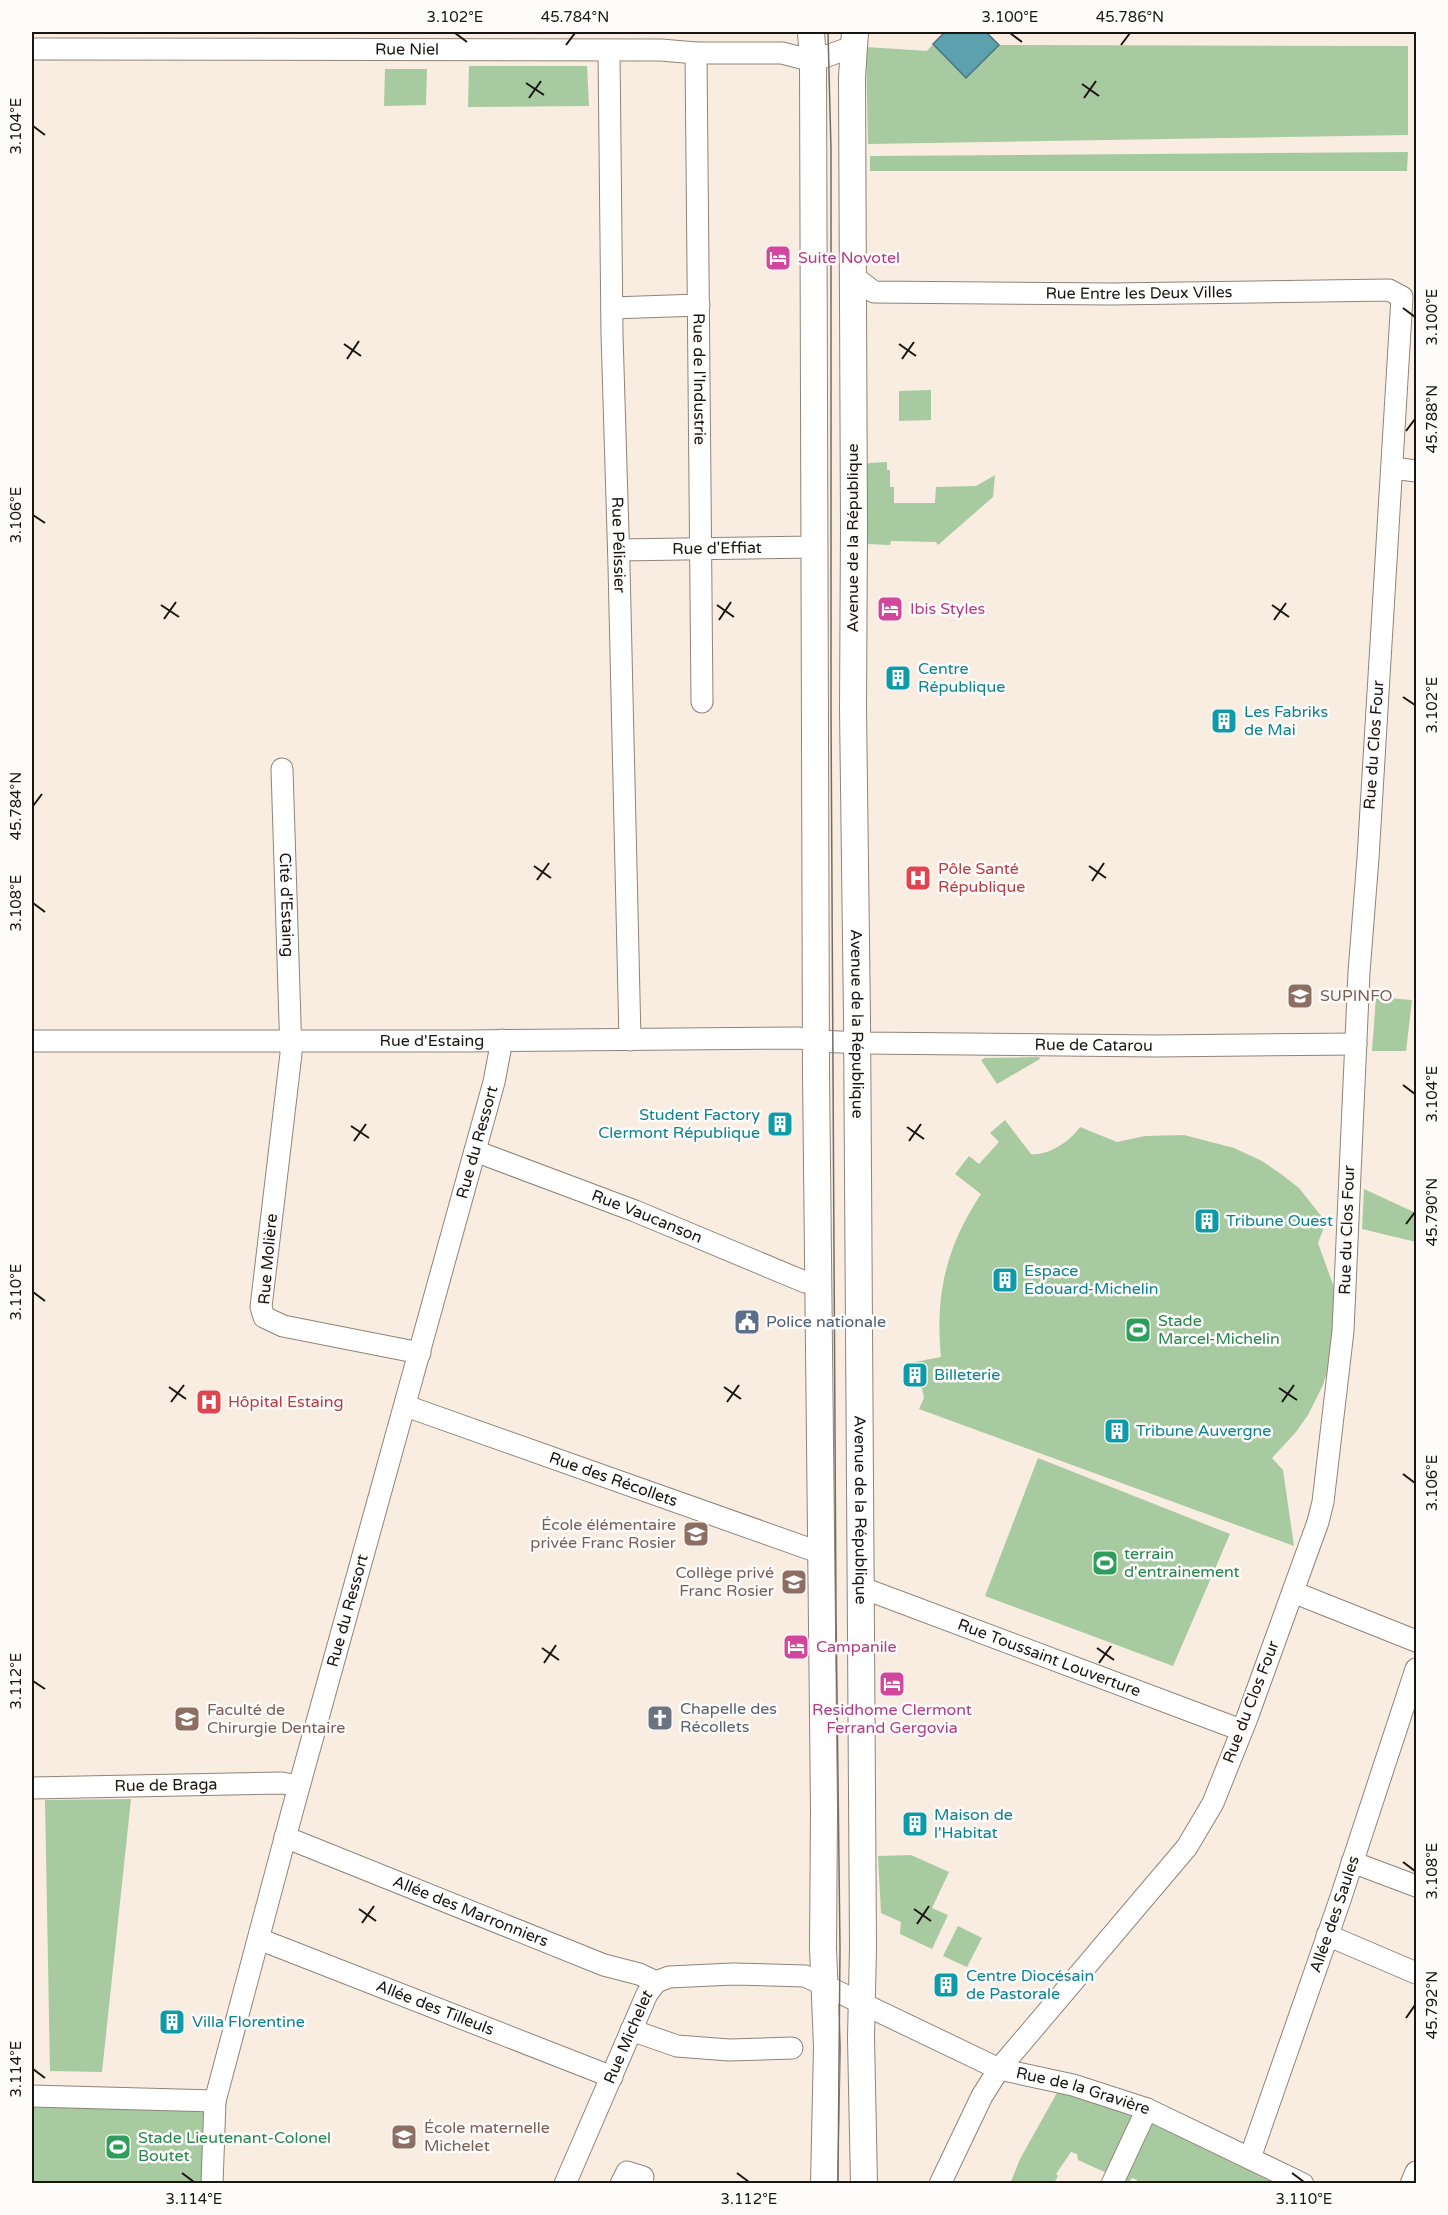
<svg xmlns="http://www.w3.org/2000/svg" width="1448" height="2215" font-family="'Varela Round',sans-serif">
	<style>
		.green { fill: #a7caa0 }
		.forest { fill: #a5c99e }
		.water { fill: #5da0ae; stroke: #49767f; stroke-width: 1.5 }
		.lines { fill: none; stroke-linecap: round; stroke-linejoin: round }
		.minor-casing { stroke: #8f847a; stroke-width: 23 }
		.major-casing { stroke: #8f847a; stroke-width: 28 }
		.minor { stroke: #fff; stroke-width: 21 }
		.major { stroke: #fff; stroke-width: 26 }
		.tram { stroke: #746d66; stroke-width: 1.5 }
		.ticks { fill: none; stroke: #191511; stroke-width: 2 }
		.labels { text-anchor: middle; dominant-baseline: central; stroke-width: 5; stroke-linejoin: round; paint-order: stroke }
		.street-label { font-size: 16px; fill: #191511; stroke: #fefcfa }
		.hotel-label { font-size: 16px; fill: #b23c85; stroke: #fefcfa; text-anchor: start }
		.culture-label { font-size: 16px; fill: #0d838f; stroke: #fefcfa; text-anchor: start }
		.health-label { font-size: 16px; fill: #be3a42; stroke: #fefcfa; text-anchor: start }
		.education-label { font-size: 16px; fill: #785e54; stroke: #fefcfa; text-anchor: start }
		.leisure-label { font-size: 16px; fill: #27864d; stroke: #fefcfa; text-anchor: start }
		.service-label { font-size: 16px; fill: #4e5e75; stroke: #fefcfa; text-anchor: start }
		.worship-label { font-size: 16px; fill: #5b616d; stroke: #fefcfa; text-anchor: start }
		.neatline { fill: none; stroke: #191511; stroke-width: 2 }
		.ticks-label { font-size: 15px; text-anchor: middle; fill: #191511 }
	</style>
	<rect width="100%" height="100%" fill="#f9ede1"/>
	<!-- green -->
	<g class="green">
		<polygon points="933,44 966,77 999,45 1408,46 1408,135 868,144 866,47 927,51"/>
		<polygon points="469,66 587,66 589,106 468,107"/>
		<polygon points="385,69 427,69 426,105 384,106"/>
		<polygon points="931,390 931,420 899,421 899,391"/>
		<polygon points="887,462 887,470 890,470 890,487 894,487 894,503 935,503 936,487 976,486 995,475 993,497 938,545 936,542 891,541 890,545 866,544 867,465 869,463"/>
		<polygon points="1376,997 1412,1000 1406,1051 1372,1051"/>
		<polygon points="1039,1057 1040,1059 997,1084 981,1060 985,1058"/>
		<path d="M 1005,1120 L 1031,1154 C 1049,1156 1070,1141 1080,1127 L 1117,1142 L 1145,1136 L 1184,1135 L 1234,1148 L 1262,1161 L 1281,1174 L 1299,1188 L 1326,1222 L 1318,1243 L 1335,1290 L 1331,1361 L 1323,1385 L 1308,1415 L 1296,1432 L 1272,1458 L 1283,1470 L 1294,1546 L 919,1409 L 924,1398 L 918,1369 L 910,1370 L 909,1363 L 941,1357 C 935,1294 946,1247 981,1194 L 955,1174 L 969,1156 L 979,1164 L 999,1142 L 990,1133 Z"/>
		<polygon points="1364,1189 1416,1213 1416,1242 1362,1229"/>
		<polygon points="1038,1458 1230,1534 1173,1666 985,1596"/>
		<polygon points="131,1799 102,2072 50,2071 45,1800"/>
		<polygon points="911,1855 949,1872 932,1908 948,1915 932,1949 900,1934 901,1922 881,1913 878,1856"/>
		<polygon points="958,1926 982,1938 967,1967 943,1956"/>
		<polygon points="1058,2091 1138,2117 1109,2174 1078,2160 1077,2154 1071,2152 1056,2174 1058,2176 1054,2183 1010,2184 1020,2159"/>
		<polygon points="32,2107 207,2110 203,2183 32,2184"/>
		<polygon points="1150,2120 1283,2183 1136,2184 1137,2180 1132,2178 1128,2184 1121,2180"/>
	</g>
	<!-- forest -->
	<polygon class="forest" points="1408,152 1407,171 870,171 870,156"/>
	<!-- water -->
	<polygon class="water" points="945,32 986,32 999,45 966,78 933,44"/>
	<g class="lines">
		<!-- minor casing -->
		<g class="minor-casing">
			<g id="minor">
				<path id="s1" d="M 32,49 L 661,50 L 696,53 L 782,53 L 813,61 L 852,47"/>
				<path id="s2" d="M 609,51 L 612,334 L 619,566 L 630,1040"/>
				<path id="s3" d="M 696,53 L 702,702"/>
				<path id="s4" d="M 854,277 L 874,292 L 1112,294 L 1389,290 L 1402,297 L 1368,858 L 1359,972 L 1343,1331 L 1323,1502 L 1318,1522 L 1247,1718 L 1213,1803 L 1187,1847 L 999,2069 L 982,2096 L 940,2184"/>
				<polyline points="612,308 699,305"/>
				<polyline points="1393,468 1416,471"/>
				<path id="s5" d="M 619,550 L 816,547"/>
				<path id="s6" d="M 282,769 L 291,1054 L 261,1307 L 264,1317 L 283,1326 L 420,1353"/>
				<path id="s7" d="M 32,1041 L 466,1041 L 799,1038 L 817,1041 L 863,1043 L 1156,1046 L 1356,1044"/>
				<path id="s8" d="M 475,1151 L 635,1211 L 805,1282 L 819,1280"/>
				<path id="s9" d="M 406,1406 L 821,1553"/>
				<path id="s10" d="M 860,1587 L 1241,1730"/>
				<polyline points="1293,1592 1416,1641"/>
				<path id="s11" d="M 32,1788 L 282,1783 L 299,1786"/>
				<path id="s12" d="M 285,1837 L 604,1965 L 639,1974 L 656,1982"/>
				<polyline points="1352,1862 1416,1886"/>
				<polyline points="1327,1935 1416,1973"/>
				<path id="s13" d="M 259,1939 L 612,2077"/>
				<polyline points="631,2030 677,2046 729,2050 792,2048"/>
				<polyline points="32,2096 215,2101"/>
				<path id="s14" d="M 1250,2158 L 1340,1900 L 1416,1669"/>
				<path id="s15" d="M 212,2184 L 215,2101 L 292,1812 L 494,1082 L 502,1040"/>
				<path id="s16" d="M 565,2184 L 647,1994 L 656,1982 L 669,1977 L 733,1974 L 805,1976 L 999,2069 L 1073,2085 L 1147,2109 L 1303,2184"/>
				<polyline points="621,2184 627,2172 643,2177"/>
				<polyline points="1112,2184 1147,2109"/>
				<polyline points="1411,2184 1416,2172"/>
			</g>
		</g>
		<!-- major casing -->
		<g class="major-casing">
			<g id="major">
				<polyline points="811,32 813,61 816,1072 824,1810 823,1948 827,2047 824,2184"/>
				<path id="s17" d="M 855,32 L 852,77 L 854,528 L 853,709 L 857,1018 L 863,1947 L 861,2038 L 864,2184"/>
			</g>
		</g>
		<!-- minor -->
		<use href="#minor" class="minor"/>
		<!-- major -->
		<use href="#major" class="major"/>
		<!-- tram -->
		<polyline class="tram" points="828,32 831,150 831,711 836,1613 840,1948 838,2184"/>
	</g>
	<!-- ticks -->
	<path class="ticks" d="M 455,33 L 467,42M 1010,33 L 1022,42M 566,45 L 575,33M 1121,45 L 1130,33M 526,83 L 544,95M 1082,84 L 1099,96M 529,98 L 541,81M 1084,98 L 1096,81M 33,126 L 45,135M 1403,308 L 1415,317M 344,344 L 361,356M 899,344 L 916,356M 347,359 L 359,341M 902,359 L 914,342M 1406,431 L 1415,419M 33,515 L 45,523M 161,605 L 179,617M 717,605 L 734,617M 1272,605 L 1289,617M 164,619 L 176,602M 719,620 L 731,602M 1274,620 L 1286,603M 1403,697 L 1415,705M 33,806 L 42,794M 534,866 L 551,878M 1089,866 L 1106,878M 537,880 L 549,863M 1092,881 L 1104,863M 33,903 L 45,912M 1403,1085 L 1415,1094M 351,1126 L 369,1138M 907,1127 L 924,1139M 354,1141 L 366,1124M 909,1141 L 921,1124M 1406,1224 L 1415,1212M 33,1292 L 45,1301M 169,1387 L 186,1399M 724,1387 L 741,1399M 1279,1388 L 1297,1400M 171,1402 L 184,1385M 727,1402 L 739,1385M 1282,1402 L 1294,1385M 1403,1474 L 1415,1483M 542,1648 L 559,1660M 1097,1648 L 1114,1660M 544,1663 L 556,1645M 1099,1663 L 1111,1646M 33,1681 L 45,1689M 1403,1862 L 1415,1871M 359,1909 L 376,1921M 914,1909 L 931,1921M 362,1923 L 374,1906M 917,1924 L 929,1906M 1406,2018 L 1415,2005M 33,2069 L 45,2078M 182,2173 L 194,2182M 737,2173 L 749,2182M 1292,2173 L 1304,2182"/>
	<!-- icons -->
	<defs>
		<g id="hotel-square" transform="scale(1.35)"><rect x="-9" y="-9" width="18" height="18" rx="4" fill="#d1479c" stroke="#fefcfa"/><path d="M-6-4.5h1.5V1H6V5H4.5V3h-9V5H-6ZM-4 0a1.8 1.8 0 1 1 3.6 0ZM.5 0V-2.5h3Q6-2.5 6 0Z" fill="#fff"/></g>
		<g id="building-square" transform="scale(1.35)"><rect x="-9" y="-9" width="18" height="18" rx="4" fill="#0f9aa8" stroke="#fefcfa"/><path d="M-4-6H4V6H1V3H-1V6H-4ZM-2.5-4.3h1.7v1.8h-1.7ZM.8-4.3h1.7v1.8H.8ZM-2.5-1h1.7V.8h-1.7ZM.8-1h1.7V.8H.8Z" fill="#fff"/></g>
		<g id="hospital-square" transform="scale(1.35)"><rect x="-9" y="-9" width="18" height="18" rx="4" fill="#e0444e" stroke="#fefcfa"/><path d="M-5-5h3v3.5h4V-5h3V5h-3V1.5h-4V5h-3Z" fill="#fff"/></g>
		<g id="university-square" transform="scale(1.35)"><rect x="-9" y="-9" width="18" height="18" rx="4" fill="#8d6e63" stroke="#fefcfa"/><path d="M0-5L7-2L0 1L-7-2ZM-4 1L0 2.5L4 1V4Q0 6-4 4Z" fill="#fff"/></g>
		<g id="civic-square" transform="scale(1.35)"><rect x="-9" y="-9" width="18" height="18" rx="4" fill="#5c6f8a" stroke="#fefcfa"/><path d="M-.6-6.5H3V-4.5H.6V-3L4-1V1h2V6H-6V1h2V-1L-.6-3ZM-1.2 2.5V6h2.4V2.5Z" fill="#fff"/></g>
		<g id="stadium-square" transform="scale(1.35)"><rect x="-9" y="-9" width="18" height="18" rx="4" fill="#2e9e5b" stroke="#fefcfa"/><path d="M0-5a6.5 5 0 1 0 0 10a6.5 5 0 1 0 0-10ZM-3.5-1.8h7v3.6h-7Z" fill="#fff"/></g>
		<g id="school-square" transform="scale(1.35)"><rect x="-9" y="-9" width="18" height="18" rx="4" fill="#8d6e63" stroke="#fefcfa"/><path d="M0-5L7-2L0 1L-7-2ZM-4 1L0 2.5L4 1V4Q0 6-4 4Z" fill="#fff"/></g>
		<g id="church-square" transform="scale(1.35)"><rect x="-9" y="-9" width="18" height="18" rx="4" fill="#6b7280" stroke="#fefcfa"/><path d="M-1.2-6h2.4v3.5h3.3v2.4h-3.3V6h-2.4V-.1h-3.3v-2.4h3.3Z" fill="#fff"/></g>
	</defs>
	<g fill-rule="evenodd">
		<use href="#hotel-square" x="778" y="258"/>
		<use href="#hotel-square" x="890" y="609"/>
		<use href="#building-square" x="898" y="678"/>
		<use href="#building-square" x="1224" y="721"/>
		<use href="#hospital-square" x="918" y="878"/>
		<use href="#university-square" x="1300" y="996"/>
		<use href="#building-square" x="780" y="1124"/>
		<use href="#building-square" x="1207" y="1221"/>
		<use href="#building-square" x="1005" y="1280"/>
		<use href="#civic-square" x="747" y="1322"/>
		<use href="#stadium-square" x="1138" y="1330"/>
		<use href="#building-square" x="915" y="1375"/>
		<use href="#hospital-square" x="209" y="1402"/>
		<use href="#building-square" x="1117" y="1431"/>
		<use href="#school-square" x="696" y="1534"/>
		<use href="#stadium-square" x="1105" y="1563"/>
		<use href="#school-square" x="794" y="1582"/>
		<use href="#hotel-square" x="796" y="1647"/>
		<use href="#hotel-square" x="892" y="1684"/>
		<use href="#church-square" x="660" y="1718"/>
		<use href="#university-square" x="187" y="1719"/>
		<use href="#building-square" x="915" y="1824"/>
		<use href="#building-square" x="946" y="1985"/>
		<use href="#building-square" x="172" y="2022"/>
		<use href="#school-square" x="404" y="2137"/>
		<use href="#stadium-square" x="118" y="2147"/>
	</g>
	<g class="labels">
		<!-- street labels -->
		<g class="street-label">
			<text stroke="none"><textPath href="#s1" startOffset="375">Rue Niel</textPath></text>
			<text stroke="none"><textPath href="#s4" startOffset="290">Rue Entre les Deux Villes</textPath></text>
			<text stroke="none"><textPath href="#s3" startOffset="326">Rue de l'Industrie</textPath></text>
			<text transform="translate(853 538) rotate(-90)">Avenue de la République</text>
			<text stroke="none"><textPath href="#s2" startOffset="494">Rue Pélissier</textPath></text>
			<text stroke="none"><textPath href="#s5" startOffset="98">Rue d'Effiat</textPath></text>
			<text transform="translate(1374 745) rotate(-86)">Rue du Clos Four</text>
			<text stroke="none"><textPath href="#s6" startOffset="136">Cité d'Estaing</textPath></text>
			<text stroke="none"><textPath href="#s17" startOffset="992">Avenue de la République</textPath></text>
			<text stroke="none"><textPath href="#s7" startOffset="400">Rue d'Estaing</textPath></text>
			<text stroke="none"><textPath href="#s7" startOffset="1062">Rue de Catarou</textPath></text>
			<text stroke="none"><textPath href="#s15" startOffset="1077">Rue du Ressort</textPath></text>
			<text stroke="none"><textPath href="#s8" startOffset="184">Rue Vaucanson</textPath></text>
			<text transform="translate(1347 1230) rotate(-88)">Rue du Clos Four</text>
			<text transform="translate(268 1259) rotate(-85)">Rue Molière</text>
			<text stroke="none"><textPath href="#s9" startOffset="220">Rue des Récollets</textPath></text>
			<text stroke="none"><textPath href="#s17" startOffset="1478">Avenue de la République</textPath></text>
			<text stroke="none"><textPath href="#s15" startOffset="591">Rue du Ressort</textPath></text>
			<text stroke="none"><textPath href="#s10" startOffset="202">Rue Toussaint Louverture</textPath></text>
			<text transform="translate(1251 1702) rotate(-69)">Rue du Clos Four</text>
			<text stroke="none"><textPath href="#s11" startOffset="134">Rue de Braga</textPath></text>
			<text stroke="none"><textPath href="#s12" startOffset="200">Allée des Marronniers</textPath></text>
			<text stroke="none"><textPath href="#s14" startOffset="258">Allée des Saules</textPath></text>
			<text stroke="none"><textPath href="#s13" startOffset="189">Allée des Tilleuls</textPath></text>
			<text stroke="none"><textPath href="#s16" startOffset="160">Rue Michelet</textPath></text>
			<text stroke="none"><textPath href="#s16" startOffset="674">Rue de la Gravière</textPath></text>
		</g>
		<!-- hotel labels -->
		<g class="hotel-label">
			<text x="798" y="258">Suite Novotel</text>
			<text x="910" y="609">Ibis Styles</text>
			<text x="816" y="1647">Campanile</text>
			<text x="892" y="1710" text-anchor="middle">Residhome Clermont<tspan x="892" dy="18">Ferrand Gergovia</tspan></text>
		</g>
		<!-- culture labels -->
		<g class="culture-label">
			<text x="918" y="669">Centre<tspan x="918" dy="18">République</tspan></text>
			<text x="1244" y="712">Les Fabriks<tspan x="1244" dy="18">de Mai</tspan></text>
			<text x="760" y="1115" text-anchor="end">Student Factory<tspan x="760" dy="18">Clermont République</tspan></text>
			<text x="1226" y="1221">Tribune Ouest</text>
			<text x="1024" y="1271">Espace<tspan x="1024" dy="18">Edouard-Michelin</tspan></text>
			<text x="934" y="1375">Billeterie</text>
			<text x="1136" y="1431">Tribune Auvergne</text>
			<text x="934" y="1815">Maison de<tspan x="934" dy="18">l'Habitat</tspan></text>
			<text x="966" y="1976">Centre Diocésain<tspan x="966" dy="18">de Pastorale</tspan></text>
			<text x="192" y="2022">Villa Florentine</text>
		</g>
		<!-- health labels -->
		<g class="health-label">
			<text x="938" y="869">Pôle Santé<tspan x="938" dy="18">République</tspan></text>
			<text x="228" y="1402">Hôpital Estaing</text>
		</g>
		<!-- education labels -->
		<g class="education-label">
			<text x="1320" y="996">SUPINFO</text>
			<text x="676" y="1525" text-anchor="end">École élémentaire<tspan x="676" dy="18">privée Franc Rosier</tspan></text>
			<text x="774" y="1573" text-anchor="end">Collège privé<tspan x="774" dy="18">Franc Rosier</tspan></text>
			<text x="207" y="1710">Faculté de<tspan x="207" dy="18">Chirurgie Dentaire</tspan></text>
			<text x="424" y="2128">École maternelle<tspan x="424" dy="18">Michelet</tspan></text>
		</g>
		<!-- leisure labels -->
		<g class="leisure-label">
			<text x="1158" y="1321">Stade<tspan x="1158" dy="18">Marcel-Michelin</tspan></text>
			<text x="1124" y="1554">terrain<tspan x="1124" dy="18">d'entrainement</tspan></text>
			<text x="138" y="2138">Stade Lieutenant-Colonel<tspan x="138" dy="18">Boutet</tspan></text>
		</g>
		<!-- service labels -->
		<g class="service-label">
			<text x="766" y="1322">Police nationale</text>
		</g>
		<!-- worship labels -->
		<g class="worship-label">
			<text x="680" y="1709">Chapelle des<tspan x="680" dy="18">Récollets</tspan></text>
		</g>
	</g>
	<!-- border -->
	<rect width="1448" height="2215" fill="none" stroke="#fefcfa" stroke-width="66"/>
	<rect x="33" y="33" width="1382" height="2149" class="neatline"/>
	<g class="ticks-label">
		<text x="455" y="22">3.102°E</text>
		<text x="575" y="22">45.784°N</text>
		<text x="1010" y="22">3.100°E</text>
		<text x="1130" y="22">45.786°N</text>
		<text transform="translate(16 126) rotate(-90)" y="5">3.104°E</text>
		<text transform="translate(1432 317) rotate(-90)" y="5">3.100°E</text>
		<text transform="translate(1432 419) rotate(-90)" y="5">45.788°N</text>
		<text transform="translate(16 515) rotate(-90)" y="5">3.106°E</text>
		<text transform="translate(1432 705) rotate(-90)" y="5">3.102°E</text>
		<text transform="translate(16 806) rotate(-90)" y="5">45.784°N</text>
		<text transform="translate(16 903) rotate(-90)" y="5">3.108°E</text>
		<text transform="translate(1432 1094) rotate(-90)" y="5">3.104°E</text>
		<text transform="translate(1432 1212) rotate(-90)" y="5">45.790°N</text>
		<text transform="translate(16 1292) rotate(-90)" y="5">3.110°E</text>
		<text transform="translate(1432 1483) rotate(-90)" y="5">3.106°E</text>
		<text transform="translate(16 1681) rotate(-90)" y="5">3.112°E</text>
		<text transform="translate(1432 1871) rotate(-90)" y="5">3.108°E</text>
		<text transform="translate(1432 2005) rotate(-90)" y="5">45.792°N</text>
		<text transform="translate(16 2069) rotate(-90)" y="5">3.114°E</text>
		<text x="194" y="2204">3.114°E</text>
		<text x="749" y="2204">3.112°E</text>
		<text x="1304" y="2204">3.110°E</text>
	</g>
</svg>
